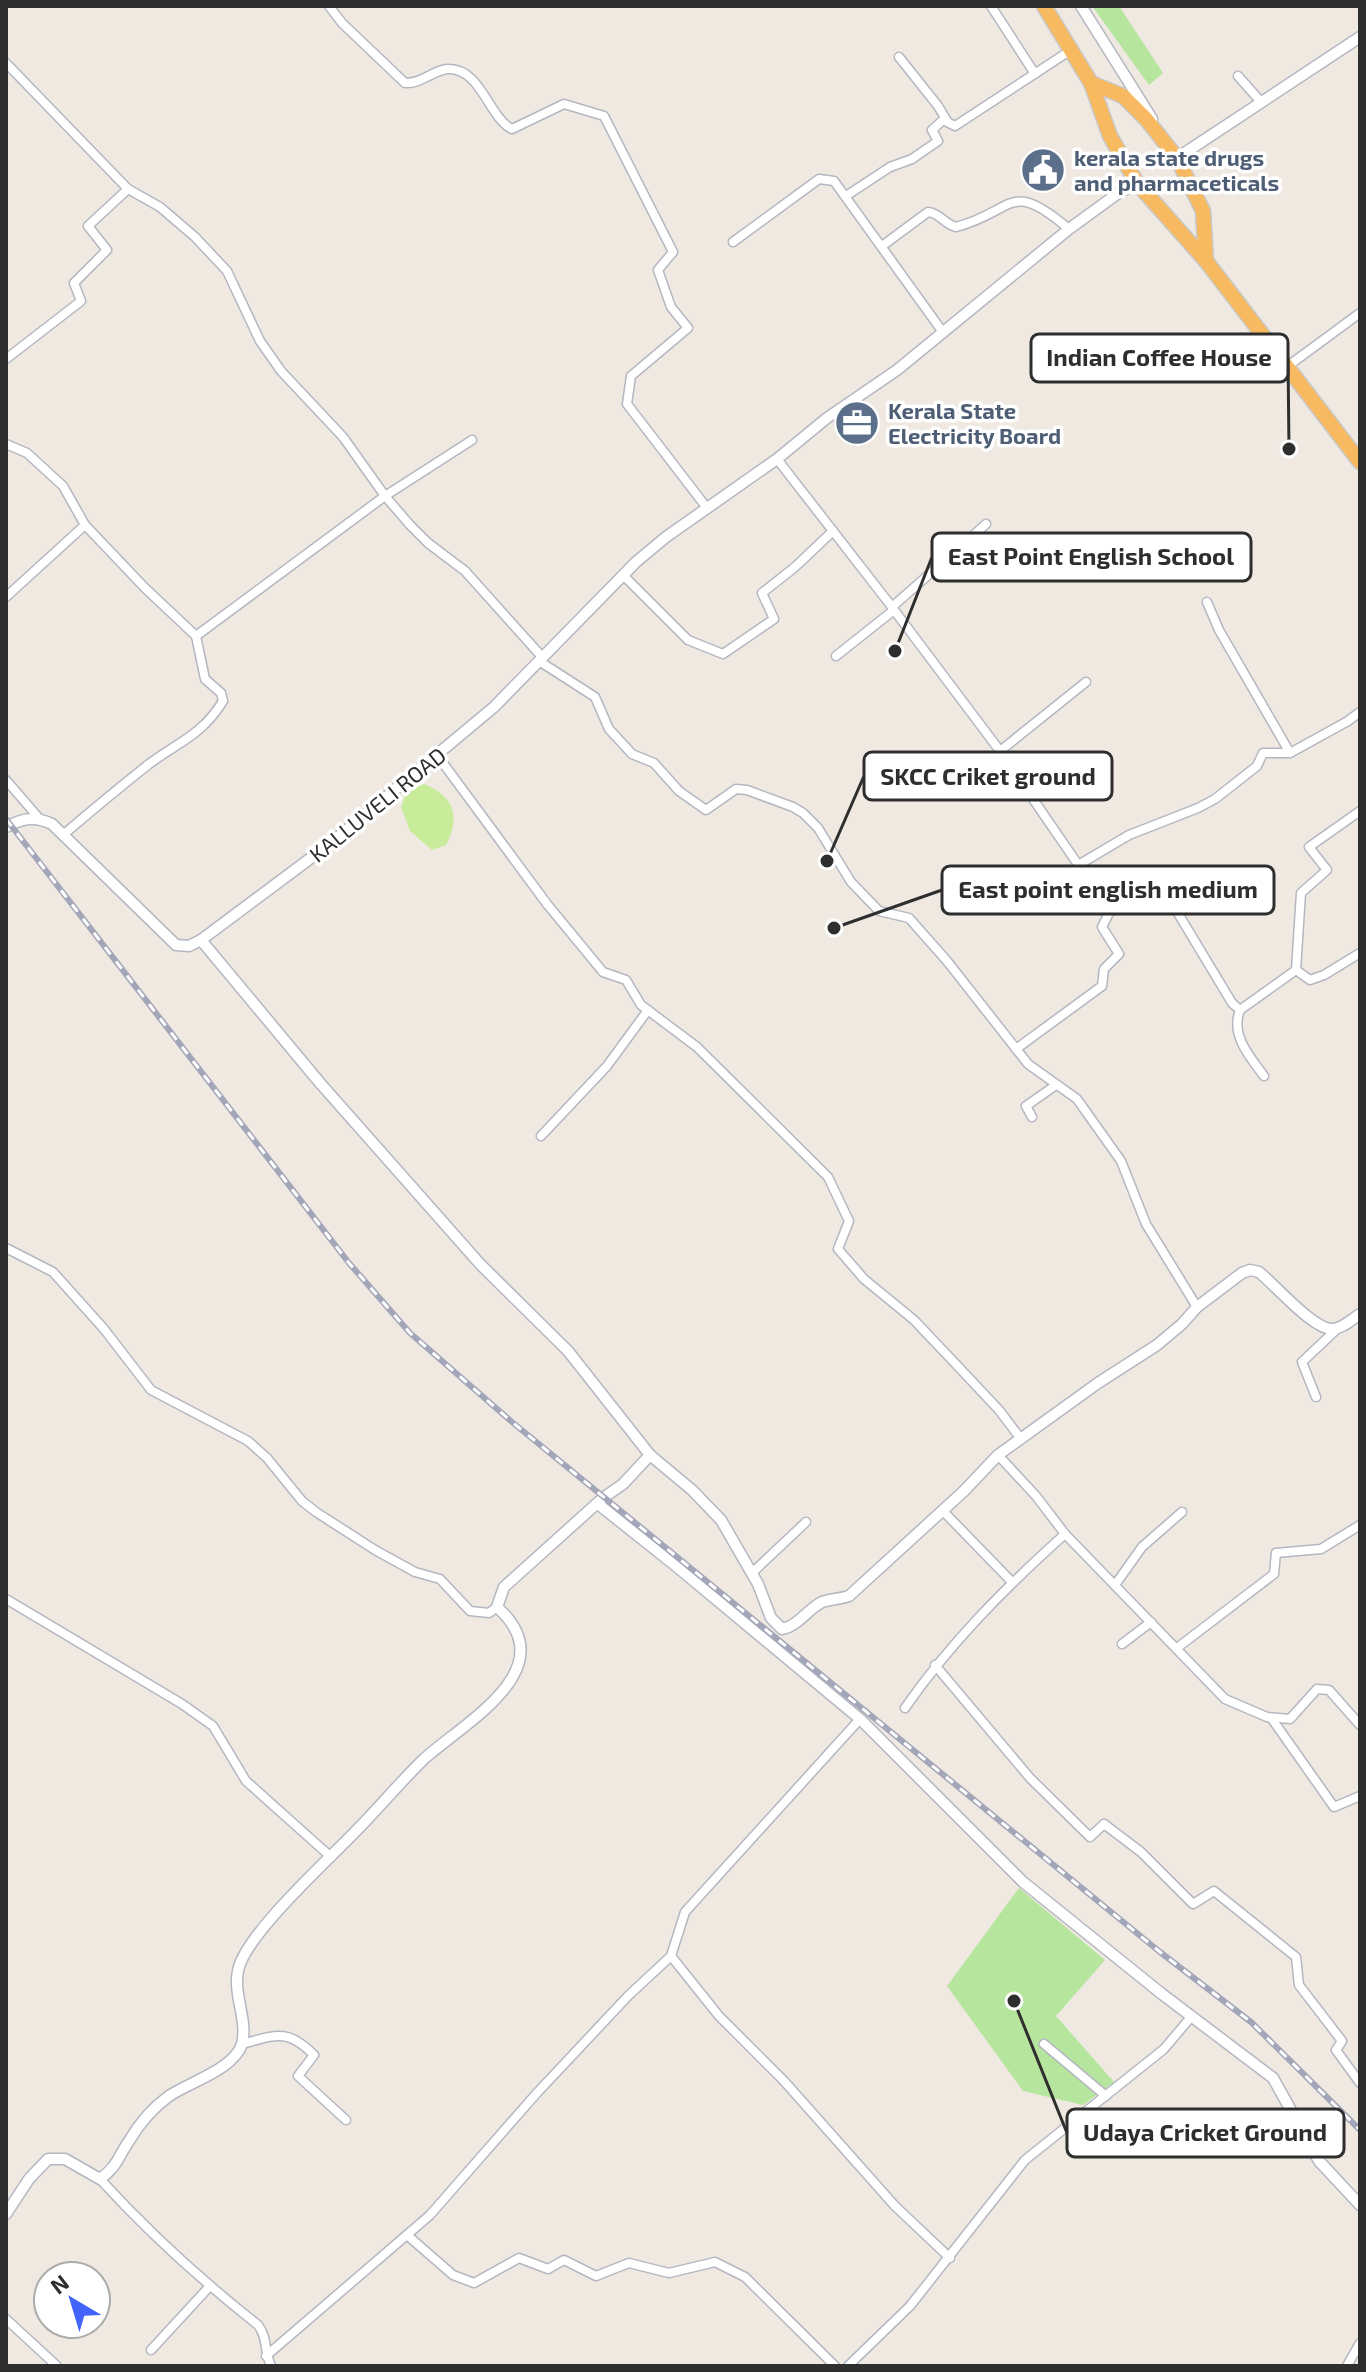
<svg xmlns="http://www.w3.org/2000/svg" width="1366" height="2372" font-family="'Exo 2',sans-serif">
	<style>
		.green { fill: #b6e59e }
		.pitch { fill: #c9ec9a }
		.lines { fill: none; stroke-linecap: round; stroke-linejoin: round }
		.stream { stroke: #75cff0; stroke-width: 3 }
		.minor-casing { stroke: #b4b7c1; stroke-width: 11 }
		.tertiary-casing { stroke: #b4b7c1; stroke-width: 13 }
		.trunk-casing { stroke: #c9c9c9; stroke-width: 17 }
		.minor { stroke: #fff; stroke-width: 8 }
		.tertiary { stroke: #fff; stroke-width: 10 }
		.trunk { stroke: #f8ba60; stroke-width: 14 }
		.rail-casing { stroke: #a3a6b8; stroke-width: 6 }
		.rail { stroke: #fff; stroke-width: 3; stroke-dasharray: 9; stroke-linecap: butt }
		.labels { text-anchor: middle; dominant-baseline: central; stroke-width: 7; stroke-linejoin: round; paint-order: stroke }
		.service-label { font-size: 22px; font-weight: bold; fill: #4e5e75; stroke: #fff; text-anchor: start }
		.street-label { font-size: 22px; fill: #2e2e2e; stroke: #fff }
		.leader { fill: none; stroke: #2e2e2e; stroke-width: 3 }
		.callout-dot { fill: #2e2e2e; stroke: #fff; stroke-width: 3 }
		.callout { fill: #fff; stroke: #2e2e2e; stroke-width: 3 }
		.callout-label { font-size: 24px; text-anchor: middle; font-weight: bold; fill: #2e2e2e }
	</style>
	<rect width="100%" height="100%" fill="#efe9e1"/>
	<!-- green -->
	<g class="green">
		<polygon points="1092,6 1119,6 1163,73 1149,85"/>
		<polygon points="1019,1888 1105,1960 1056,2016 1114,2082 1083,2105 1023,2091 947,1986"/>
	</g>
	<!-- pitch -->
	<path class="pitch" d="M 424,784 C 454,796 461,817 446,845 L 432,850 L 410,831 L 401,807 L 407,791 Z"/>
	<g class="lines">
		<!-- stream -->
		<polyline class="stream" points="543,2366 549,2366"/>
		<!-- minor casing -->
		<g class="minor-casing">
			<g id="minor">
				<path d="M 329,6 L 342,23 L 405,83 C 421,84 432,71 447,69 C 481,67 488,117 512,129 L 564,104 L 604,116 L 673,252 L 658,270 L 671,307 L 688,328 L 631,376 L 627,404 L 707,508"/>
				<polyline points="991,6 1035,74"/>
				<polyline points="899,57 938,106 947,121"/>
				<polyline points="6,63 128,189 160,207 195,237 227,271 260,341 281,371 343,437 385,496 410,525 428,543 465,571 543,658"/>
				<polyline points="1238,76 1262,103"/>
				<polyline points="846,196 890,167 912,159 938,141 932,130 943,120 955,126 1071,50"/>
				<polyline points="733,242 819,179 834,181 942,331"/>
				<path d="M 882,246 L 928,212 C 940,213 944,224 956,227 C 1015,212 1008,177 1069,229"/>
				<polyline points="6,359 81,301 74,283 107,250 88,226 128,189"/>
				<polyline points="1288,366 1360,313"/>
				<polyline points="6,444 27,453 63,486 85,525 145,588 196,636 385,496 472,440"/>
				<polyline points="777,459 892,607"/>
				<polyline points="623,575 688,640 723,654 774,619 762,593 795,567 833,531"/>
				<polyline points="6,597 85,525"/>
				<polyline points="1207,602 1219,630 1290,753"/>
				<polyline points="894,610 1000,751 1110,911"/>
				<polyline points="836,656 894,610 892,607 986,524"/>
				<polyline points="539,661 595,697 609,729 632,754 654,763 679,791 706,810 736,789 747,790 793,807 803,813 818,828 851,882 879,911 909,918 947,961 1028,1064 1077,1099 1121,1161 1146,1224 1197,1307"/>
				<polyline points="1000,751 1086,682"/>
				<polyline points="437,755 547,904 603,972 626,980 641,1005 697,1047 828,1177 849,1221 838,1249 864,1279 914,1320 951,1359 999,1410 1021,1439"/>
				<polyline points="6,780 38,817"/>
				<path d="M 63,835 C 91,811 120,787 149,764 C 180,741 202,735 223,701 L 221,693 L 205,679 L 196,636"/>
				<polyline points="1080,864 1129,835 1198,808 1215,799 1257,766 1263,753 1290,753 1348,721 1360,712"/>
				<polyline points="1110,911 1129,907 1161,885 1232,1003 1240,1010 1296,970 1310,980 1324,975 1360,953"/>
				<polyline points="1296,970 1301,893 1327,870 1309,847 1360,811"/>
				<path d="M 1240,1010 C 1230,1035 1250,1057 1264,1076"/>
				<polyline points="1016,1049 1102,986 1104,969 1119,954 1102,927 1110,911"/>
				<polyline points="1032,1117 1026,1106 1056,1085"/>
				<polyline points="541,1136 607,1066 648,1010"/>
				<polyline points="6,1248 53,1272 104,1329 151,1390 248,1441 267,1458 302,1501 316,1512 375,1550 415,1572 440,1579 470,1611 489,1613 497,1607"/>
				<polyline points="1316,1397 1302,1362 1338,1328"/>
				<polyline points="998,1455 1036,1496 1065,1534 1225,1699 1267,1717 1290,1719 1317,1689 1329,1690 1360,1725"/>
				<polyline points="943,1511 1012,1582"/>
				<polyline points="752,1573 806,1522"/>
				<polyline points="1115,1585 1142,1547 1182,1512"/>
				<polyline points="6,1599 182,1704 213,1726 246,1781 331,1857"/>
				<polyline points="1122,1644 1151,1622"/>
				<polyline points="1177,1648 1274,1574 1276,1553 1321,1549 1360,1525"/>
				<polyline points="935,1665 1030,1778 1090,1837 1104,1824 1141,1852 1193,1904 1214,1891 1296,1957 1299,1985 1342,2041 1336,2050 1360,2083"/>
				<path d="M 905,1708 C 950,1643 1006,1587 1065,1534"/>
				<polyline points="1272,1719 1334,1807 1360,1796"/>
				<polyline points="671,1956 719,2016 784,2081 895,2206 950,2258"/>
				<path d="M 242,2044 C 276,2035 287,2028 314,2055 L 298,2076 L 346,2120"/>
				<polyline points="1044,2044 1106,2096"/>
				<path d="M 100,2179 C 149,2233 201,2280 258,2325 C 268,2338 264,2352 271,2366"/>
				<polyline points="407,2235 453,2275 474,2283 519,2258 548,2269 564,2260 596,2276 629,2263 669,2273 715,2262 745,2277 835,2366"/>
				<polyline points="6,2319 57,2366"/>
				<polyline points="151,2350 209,2287"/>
				<polyline points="266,2356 430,2215 536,2094 628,1996 671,1956 685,1912 860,1719"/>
				<polyline points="848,2366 910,2306 1025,2160 1164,2049 1191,2017"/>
				<polyline points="1347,2366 1360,2343"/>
			</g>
		</g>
		<!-- tertiary casing -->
		<g class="tertiary-casing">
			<g id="tertiary">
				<polyline points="1081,6 1152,119"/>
				<polyline points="1174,153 1177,158 1360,37"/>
				<path d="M 6,827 C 23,818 35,816 52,824 L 176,945 L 189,946 L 201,940 L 331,843 L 494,707 L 636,562 L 666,537 L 777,459 L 827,418 L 897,370 L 1069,229 L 1117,194 L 1137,183"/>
				<path d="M 201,940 L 320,1083 L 480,1264 L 568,1351 L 650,1455 L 692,1490 L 721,1520 L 758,1584 L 771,1618 L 782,1629 C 798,1626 808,1609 822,1602 C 831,1599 840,1599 849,1596 L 964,1491 L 998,1455 L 1098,1383 L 1157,1345 L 1182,1324 L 1197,1307 L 1242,1273 L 1250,1270 L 1259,1272 C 1275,1285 1313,1329 1332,1329 C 1342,1329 1352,1319 1360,1314"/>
				<polyline points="598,1504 676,1566 860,1719 1023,1882 1162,1994 1273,2078 1319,2161 1360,2205"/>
				<path d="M 6,2214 L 29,2179 L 48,2159 L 65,2159 L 100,2179 C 117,2167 118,2157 129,2141 C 139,2124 154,2107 169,2096 C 190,2082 234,2069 242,2044 C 248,2020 233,1995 238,1971 C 244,1936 326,1862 354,1833 C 378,1809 400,1782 425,1758 C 468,1720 565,1668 497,1607 L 504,1587 L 603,1498 L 623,1484 L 650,1455"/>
			</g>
		</g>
		<!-- trunk casing -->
		<g class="trunk-casing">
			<g id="trunk">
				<polyline points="1044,6 1091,83 1110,136 1137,183 1206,261 1360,462"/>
				<polyline points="1091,83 1123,96 1146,119 1177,158 1203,211 1206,261"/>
			</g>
		</g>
		<!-- minor -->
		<use href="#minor" class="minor"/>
		<!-- tertiary -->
		<use href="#tertiary" class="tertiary"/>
		<!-- trunk -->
		<use href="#trunk" class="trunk"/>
		<!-- rail casing -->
		<g class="rail-casing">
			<polyline id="rail" points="6,819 349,1263 410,1333 512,1422 1160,1952 1251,2022 1360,2130"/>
		</g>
		<!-- rail -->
		<use href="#rail" class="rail"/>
	</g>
	<!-- icons -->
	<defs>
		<g id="civic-disc" transform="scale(2.3)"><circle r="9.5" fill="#5c6f8a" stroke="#fff"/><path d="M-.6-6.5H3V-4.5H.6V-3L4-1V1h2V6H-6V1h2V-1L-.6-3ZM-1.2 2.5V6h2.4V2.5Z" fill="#fff"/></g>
		<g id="office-disc" transform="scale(2.3)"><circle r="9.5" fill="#5c6f8a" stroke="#fff"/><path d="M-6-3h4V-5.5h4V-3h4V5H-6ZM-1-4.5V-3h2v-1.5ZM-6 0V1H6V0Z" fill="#fff"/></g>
	</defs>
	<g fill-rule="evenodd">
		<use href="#civic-disc" x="1043" y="170"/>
		<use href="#office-disc" x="857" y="423"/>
	</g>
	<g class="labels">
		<!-- service labels -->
		<g class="service-label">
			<text x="1074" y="157">kerala state drugs<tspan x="1074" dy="25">and pharmaceticals</tspan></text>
			<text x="888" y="410">Kerala State<tspan x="888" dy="25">Electricity Board</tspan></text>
		</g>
		<!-- street labels -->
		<g class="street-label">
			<text transform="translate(377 804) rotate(-39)">KALLUVELI ROAD</text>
		</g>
	</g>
	<!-- callouts -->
	<path class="leader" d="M1289 449L1288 358M895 651L932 557M827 861L864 776M834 928L942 890M1014 2001L1067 2133"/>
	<g class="callout-dot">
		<circle cx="1289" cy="449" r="8"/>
		<circle cx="895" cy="651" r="8"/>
		<circle cx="827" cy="861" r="8"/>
		<circle cx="834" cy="928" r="8"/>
		<circle cx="1014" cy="2001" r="8"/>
	</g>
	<g class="callout">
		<rect x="1031" y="334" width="257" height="48" rx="8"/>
		<rect x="932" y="533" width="319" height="48" rx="8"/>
		<rect x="864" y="752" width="248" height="48" rx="8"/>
		<rect x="942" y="866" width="332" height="48" rx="8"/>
		<rect x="1067" y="2109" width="277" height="48" rx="8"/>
	</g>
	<g class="callout-label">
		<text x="1159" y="366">Indian Coffee House</text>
		<text x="1091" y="565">East Point English School</text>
		<text x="988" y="785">SKCC Criket ground</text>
		<text x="1108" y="898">East point english medium</text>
		<text x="1205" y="2141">Udaya Cricket Ground</text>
	</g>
	<!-- border -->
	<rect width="1366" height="2372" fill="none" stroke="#2e2e2e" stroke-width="16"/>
	<!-- north arrow -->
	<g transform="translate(72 2300) rotate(322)"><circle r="38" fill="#ffffff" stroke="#ababab" stroke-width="2"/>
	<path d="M0-6L14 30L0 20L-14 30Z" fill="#4264fb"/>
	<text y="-12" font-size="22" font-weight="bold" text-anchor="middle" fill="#2e2e2e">N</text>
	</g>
</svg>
